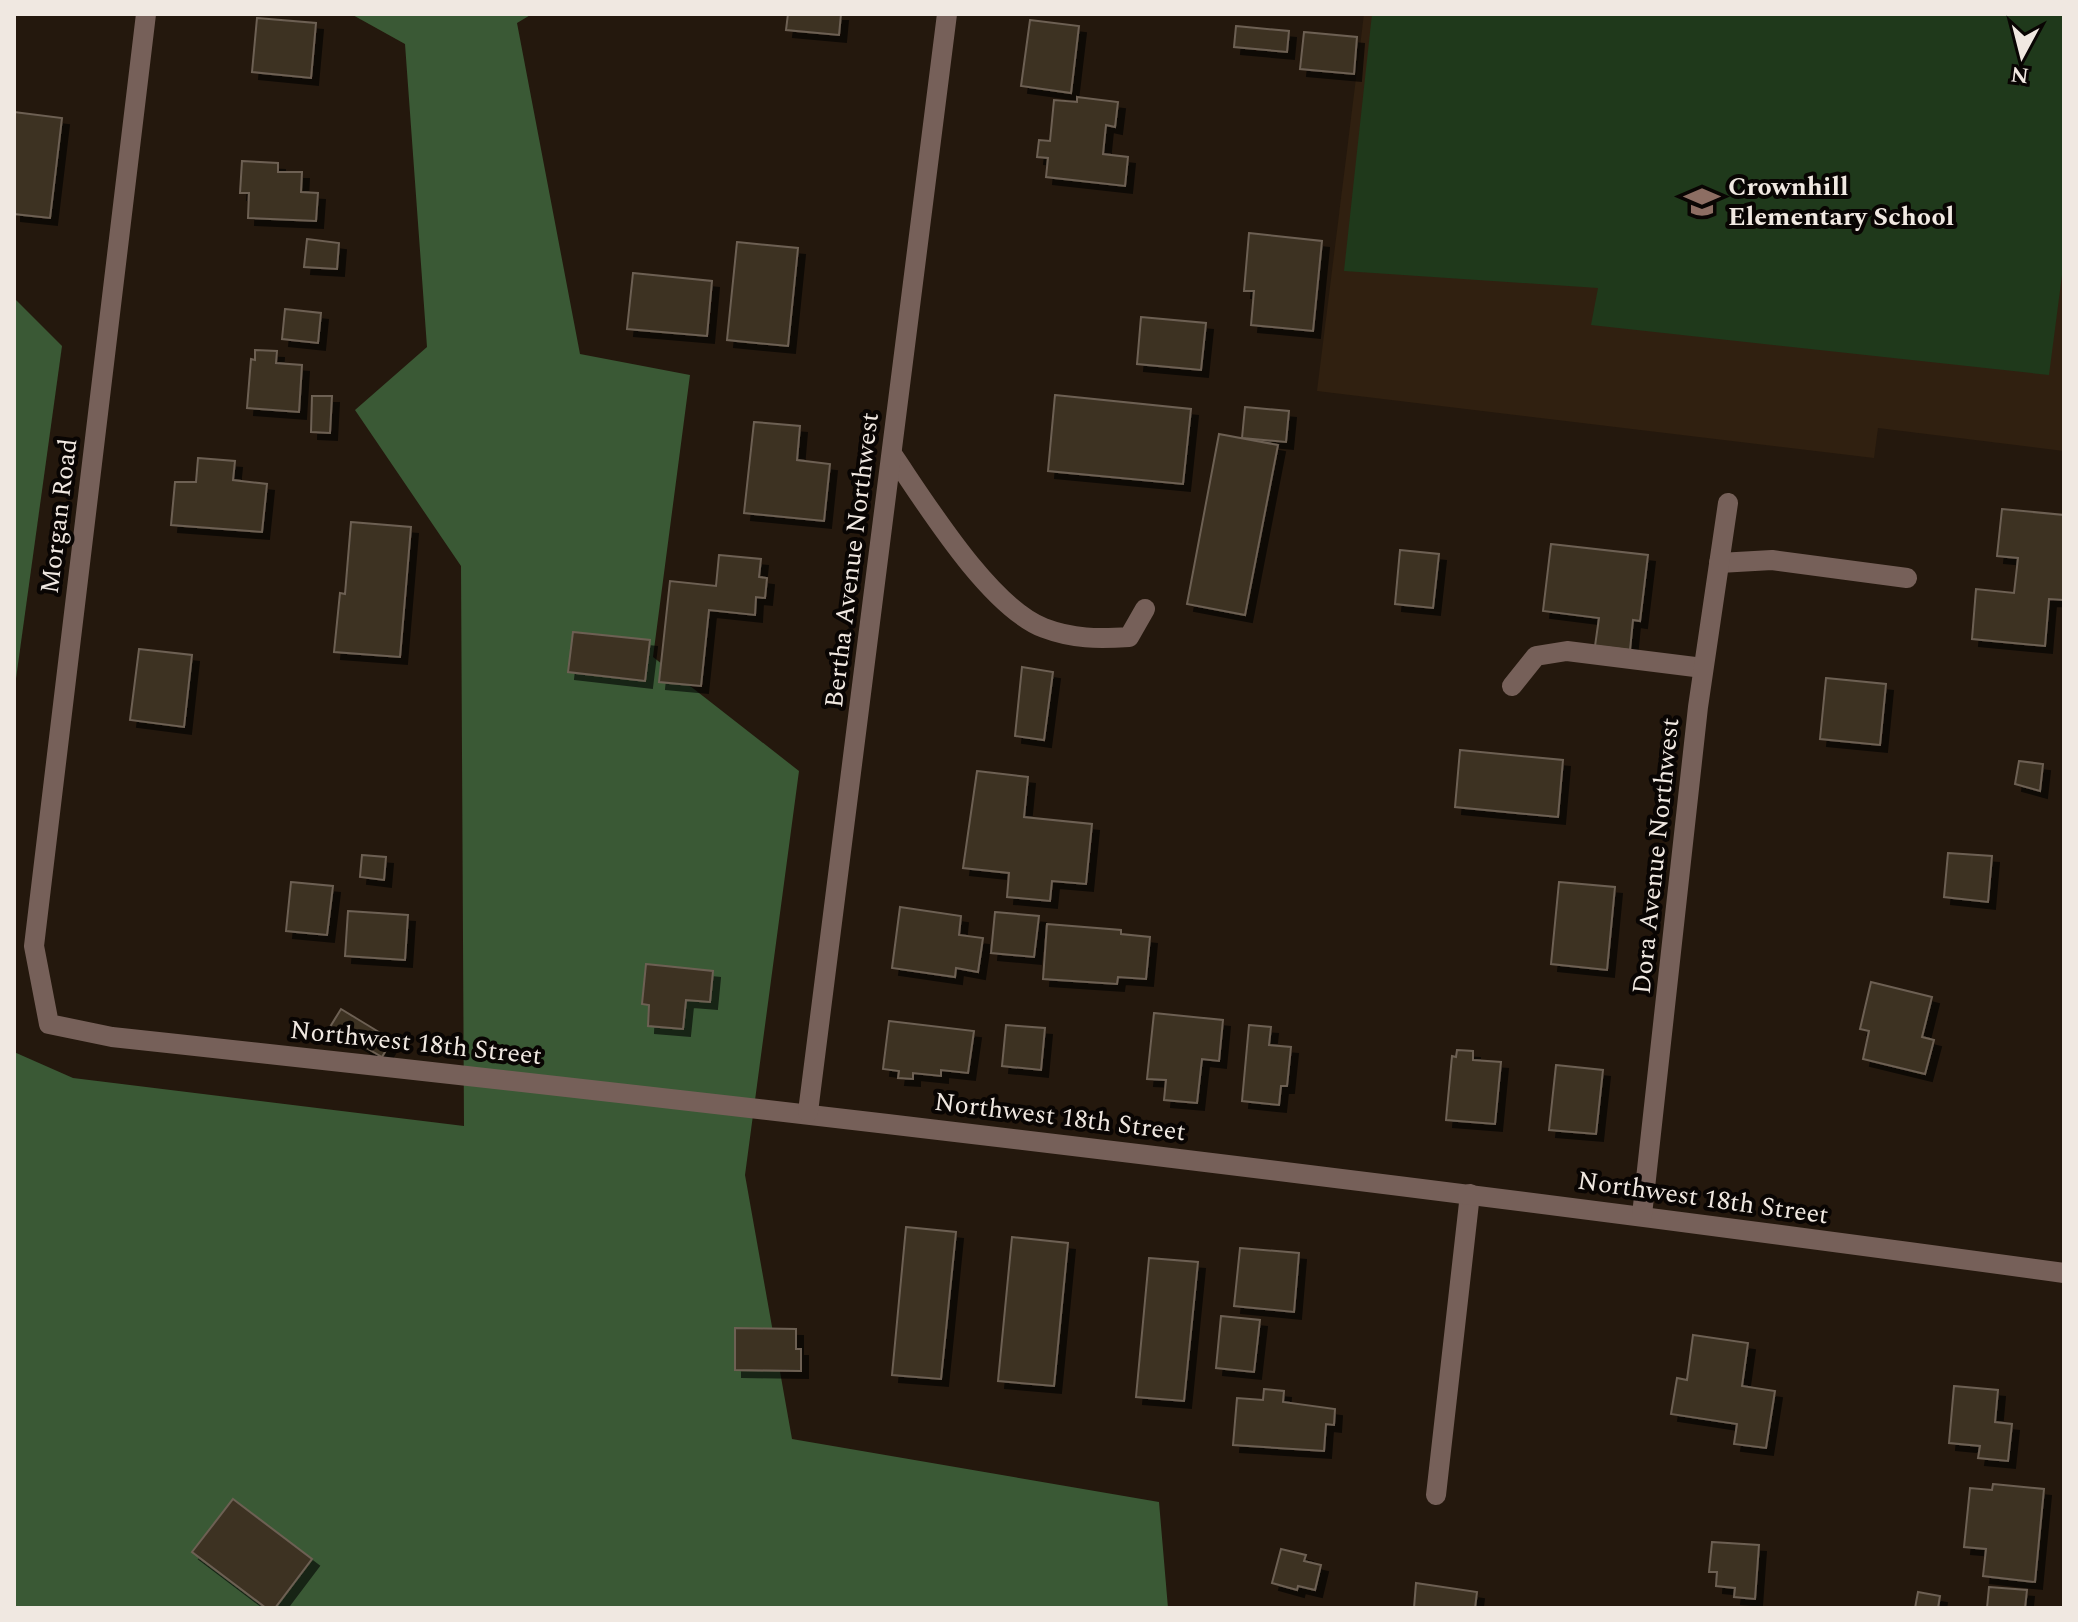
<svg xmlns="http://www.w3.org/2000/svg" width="2078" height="1622" font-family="Spectral,serif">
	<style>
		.built { fill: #302010 }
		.green { fill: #1f391b }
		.forest { fill: #3a5935 }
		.building { fill: #3c3124; stroke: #6d6053; stroke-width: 2; filter: url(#shadow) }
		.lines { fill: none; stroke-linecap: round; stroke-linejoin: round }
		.service { stroke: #766059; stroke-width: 20 }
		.minor { stroke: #766059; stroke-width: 20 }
		.labels { text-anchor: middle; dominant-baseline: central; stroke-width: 8; stroke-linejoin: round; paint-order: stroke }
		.poi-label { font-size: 26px; font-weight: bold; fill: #f0e8e1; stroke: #090503; text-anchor: start }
		.street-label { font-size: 26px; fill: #f0e8e1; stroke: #090503 }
	</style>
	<defs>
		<filter id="shadow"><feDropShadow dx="7" dy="7" stdDeviation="0" flood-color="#0009"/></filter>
	</defs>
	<rect width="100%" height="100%" fill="#24180d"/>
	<!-- built -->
	<polygon class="built" points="1364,14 2064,14 2064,451 1878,428 1874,458 1317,391"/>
	<!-- green -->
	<polygon class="green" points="1372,14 2064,14 2064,260 2049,375 1591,325 1598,288 1344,271"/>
	<!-- forest -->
	<g class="forest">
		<polygon points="351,14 532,14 517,23 580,354 690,375 653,657 799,771 745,1175 792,1439 1159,1502 1168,1608 14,1608 14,1052 73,1078 464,1126 461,566 355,410 427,347 405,44"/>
		<polygon points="14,298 62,346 14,693"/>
	</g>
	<!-- building -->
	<g class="building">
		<polygon points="788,14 841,14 839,35 786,30"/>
		<polygon points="257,18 316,23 311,78 252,72"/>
		<polygon points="1030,20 1079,26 1071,93 1021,86"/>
		<polygon points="1236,26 1289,31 1287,52 1234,47"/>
		<polygon points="1304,32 1357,37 1354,74 1300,69"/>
		<polygon points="1077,97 1118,102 1115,127 1106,125 1103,154 1128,157 1125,186 1046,177 1048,158 1037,157 1039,140 1050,141 1054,100 1077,102"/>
		<polygon points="14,112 62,118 50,218 14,214"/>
		<polygon points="242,161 278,163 278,172 302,172 301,192 318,193 316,221 248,218 249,193 240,193"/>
		<polygon points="1249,233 1322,241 1313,331 1251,325 1254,291 1244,291"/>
		<polygon points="307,239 339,243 337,269 304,267"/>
		<polygon points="737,242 798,248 788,346 727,340"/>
		<polygon points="633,273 712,281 707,336 627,329"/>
		<polygon points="285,309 321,313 318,343 282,339"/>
		<polygon points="1141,317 1206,323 1201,370 1137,364"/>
		<polygon points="255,350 277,351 276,363 302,365 299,412 247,408 251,359 255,360"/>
		<polygon points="1055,395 1191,409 1183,484 1048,471"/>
		<polygon points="312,396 332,396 330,433 311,432"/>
		<polygon points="1245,407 1289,411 1286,442 1242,438"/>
		<polygon points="754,422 800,426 797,460 830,464 824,521 744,513"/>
		<polygon points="1219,434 1278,445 1245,615 1187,604"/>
		<polygon points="198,458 235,461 233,480 267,484 262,532 171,525 175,482 196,482"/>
		<polygon points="2002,509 2064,515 2064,600 2049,599 2045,646 1972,639 1976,589 2014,593 2018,558 1997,556"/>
		<polygon points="351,522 411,527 400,657 334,652 340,593 345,594"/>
		<polygon points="1551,544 1648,555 1640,621 1633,620 1630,650 1595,646 1599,618 1543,611"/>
		<polygon points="1400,550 1439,554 1433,608 1395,604"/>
		<polygon points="719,555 761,559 759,577 767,578 765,598 756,597 755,615 709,610 701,686 659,682 670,581 716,586"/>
		<polygon points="573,632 650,640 645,681 568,672"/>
		<polygon points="139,649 192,655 184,727 130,720"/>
		<polygon points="1022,667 1053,672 1044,740 1015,736"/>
		<polygon points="1826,678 1886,684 1880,745 1820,739"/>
		<polygon points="1460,750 1563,760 1558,817 1455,807"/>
		<polygon points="2019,761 2043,764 2040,791 2015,784"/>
		<polygon points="977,771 1028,777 1024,817 1092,824 1086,884 1052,881 1050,901 1007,897 1009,873 963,868"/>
		<polygon points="1948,853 1992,856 1988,902 1944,897"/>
		<polygon points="362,855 386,857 384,880 360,877"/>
		<polygon points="291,882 333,886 327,935 286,931"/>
		<polygon points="1559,882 1615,887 1607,970 1551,964"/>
		<polygon points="900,907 961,916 959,935 983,938 978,972 956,968 955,977 892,968"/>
		<polygon points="348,911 408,915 405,960 345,956"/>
		<polygon points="995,912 1039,916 1034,957 991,953"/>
		<polygon points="1047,924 1121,930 1121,934 1150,937 1146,979 1118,977 1117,984 1043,979"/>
		<polygon points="646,964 713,971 710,1002 686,1000 683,1029 648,1026 649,1005 642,1004"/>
		<polygon points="1871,982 1932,997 1922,1037 1934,1040 1925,1074 1863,1059 1869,1031 1860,1029"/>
		<polygon points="341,1009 392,1040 382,1057 330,1027"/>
		<polygon points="1154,1013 1223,1020 1219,1061 1202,1059 1197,1103 1164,1100 1166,1080 1147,1079"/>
		<polygon points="889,1021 974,1031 968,1073 941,1070 941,1076 913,1073 913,1079 898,1078 899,1071 883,1069"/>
		<polygon points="1006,1025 1045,1028 1041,1070 1002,1066"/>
		<polygon points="1249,1025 1271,1027 1269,1045 1291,1047 1287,1086 1281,1086 1279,1105 1242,1101"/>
		<polygon points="1457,1050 1473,1051 1473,1060 1501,1062 1495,1124 1446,1120 1452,1056 1456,1057"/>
		<polygon points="1556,1065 1603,1070 1596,1134 1549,1130"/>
		<polygon points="906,1227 956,1232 941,1379 892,1375"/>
		<polygon points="1012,1237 1068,1243 1054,1386 998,1381"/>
		<polygon points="1240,1248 1299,1253 1294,1312 1234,1306"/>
		<polygon points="1149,1258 1198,1262 1184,1401 1136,1397"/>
		<polygon points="1221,1316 1260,1320 1254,1372 1216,1368"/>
		<polygon points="735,1328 796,1329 796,1349 801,1349 801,1371 735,1370"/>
		<polygon points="1693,1335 1748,1343 1742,1386 1775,1391 1766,1448 1734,1444 1737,1424 1671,1414 1677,1378 1687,1380"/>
		<polygon points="1954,1386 1998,1390 1995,1422 2012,1424 2008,1461 1978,1458 1980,1446 1949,1443"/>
		<polygon points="1264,1389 1284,1391 1283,1402 1335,1409 1334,1425 1326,1424 1324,1451 1233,1445 1237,1398 1263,1400"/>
		<polygon points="1993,1484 2044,1489 2035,1582 1983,1576 1986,1549 1964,1547 1970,1488 1992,1490"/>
		<polygon points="233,1499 312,1559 275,1608 266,1608 192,1552"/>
		<polygon points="1712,1542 1759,1545 1755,1599 1734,1597 1735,1588 1716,1586 1717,1572 1709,1572"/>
		<polygon points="1281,1549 1306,1555 1304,1561 1321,1565 1315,1590 1298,1586 1297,1590 1272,1583"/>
		<polygon points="1416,1583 1477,1592 1475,1608 1414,1608"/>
		<polygon points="1989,1587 2027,1590 2025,1608 1987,1608"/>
		<polygon points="1918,1592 1940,1596 1938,1608 1915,1608"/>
	</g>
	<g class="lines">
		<!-- service -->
		<g class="service">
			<path d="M 892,454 C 925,502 989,607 1044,628 C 1073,639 1098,639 1129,637 L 1145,609"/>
			<polyline points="1719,563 1772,560 1907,578"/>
			<polyline points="1512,686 1536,656 1567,651 1703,668"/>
			<polyline points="1436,1495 1470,1194"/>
		</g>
		<!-- minor -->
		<g class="minor">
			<path d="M 146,14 L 34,946 L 49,1024 L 112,1037 C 764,1107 1414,1184 2064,1273"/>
			<polyline points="808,1112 947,14"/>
			<polyline points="1642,1215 1698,707 1728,503"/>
		</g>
	</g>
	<!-- icons -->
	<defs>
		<g id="school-bare" transform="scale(2.76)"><path d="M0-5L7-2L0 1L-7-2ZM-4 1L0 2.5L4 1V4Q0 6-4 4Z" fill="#8d6e63" stroke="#090503" stroke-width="2.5" paint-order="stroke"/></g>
	</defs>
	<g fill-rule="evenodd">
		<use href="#school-bare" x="1702" y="202"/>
	</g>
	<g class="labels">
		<!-- poi labels -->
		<g class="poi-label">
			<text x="1728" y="187">Crownhill<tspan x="1728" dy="30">Elementary School</tspan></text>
		</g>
		<!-- street labels -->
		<g class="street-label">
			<text transform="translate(59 516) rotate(-83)">Morgan Road</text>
			<text transform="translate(852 560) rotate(-83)">Bertha Avenue Northwest</text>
			<text transform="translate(1656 856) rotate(-84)">Dora Avenue Northwest</text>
			<text transform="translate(416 1043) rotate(6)">Northwest 18th Street</text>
			<text transform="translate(1060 1117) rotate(7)">Northwest 18th Street</text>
			<text transform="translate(1703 1198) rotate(8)">Northwest 18th Street</text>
		</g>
	</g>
	<!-- border -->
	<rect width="2078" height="1622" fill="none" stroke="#f0e8e1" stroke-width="32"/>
	<!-- north arrow -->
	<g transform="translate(2022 56) rotate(187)" stroke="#090503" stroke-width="6" paint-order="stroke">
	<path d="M0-6L14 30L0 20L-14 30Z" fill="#f0e8e1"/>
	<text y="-12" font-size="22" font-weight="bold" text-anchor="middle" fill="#f0e8e1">N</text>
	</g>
</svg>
